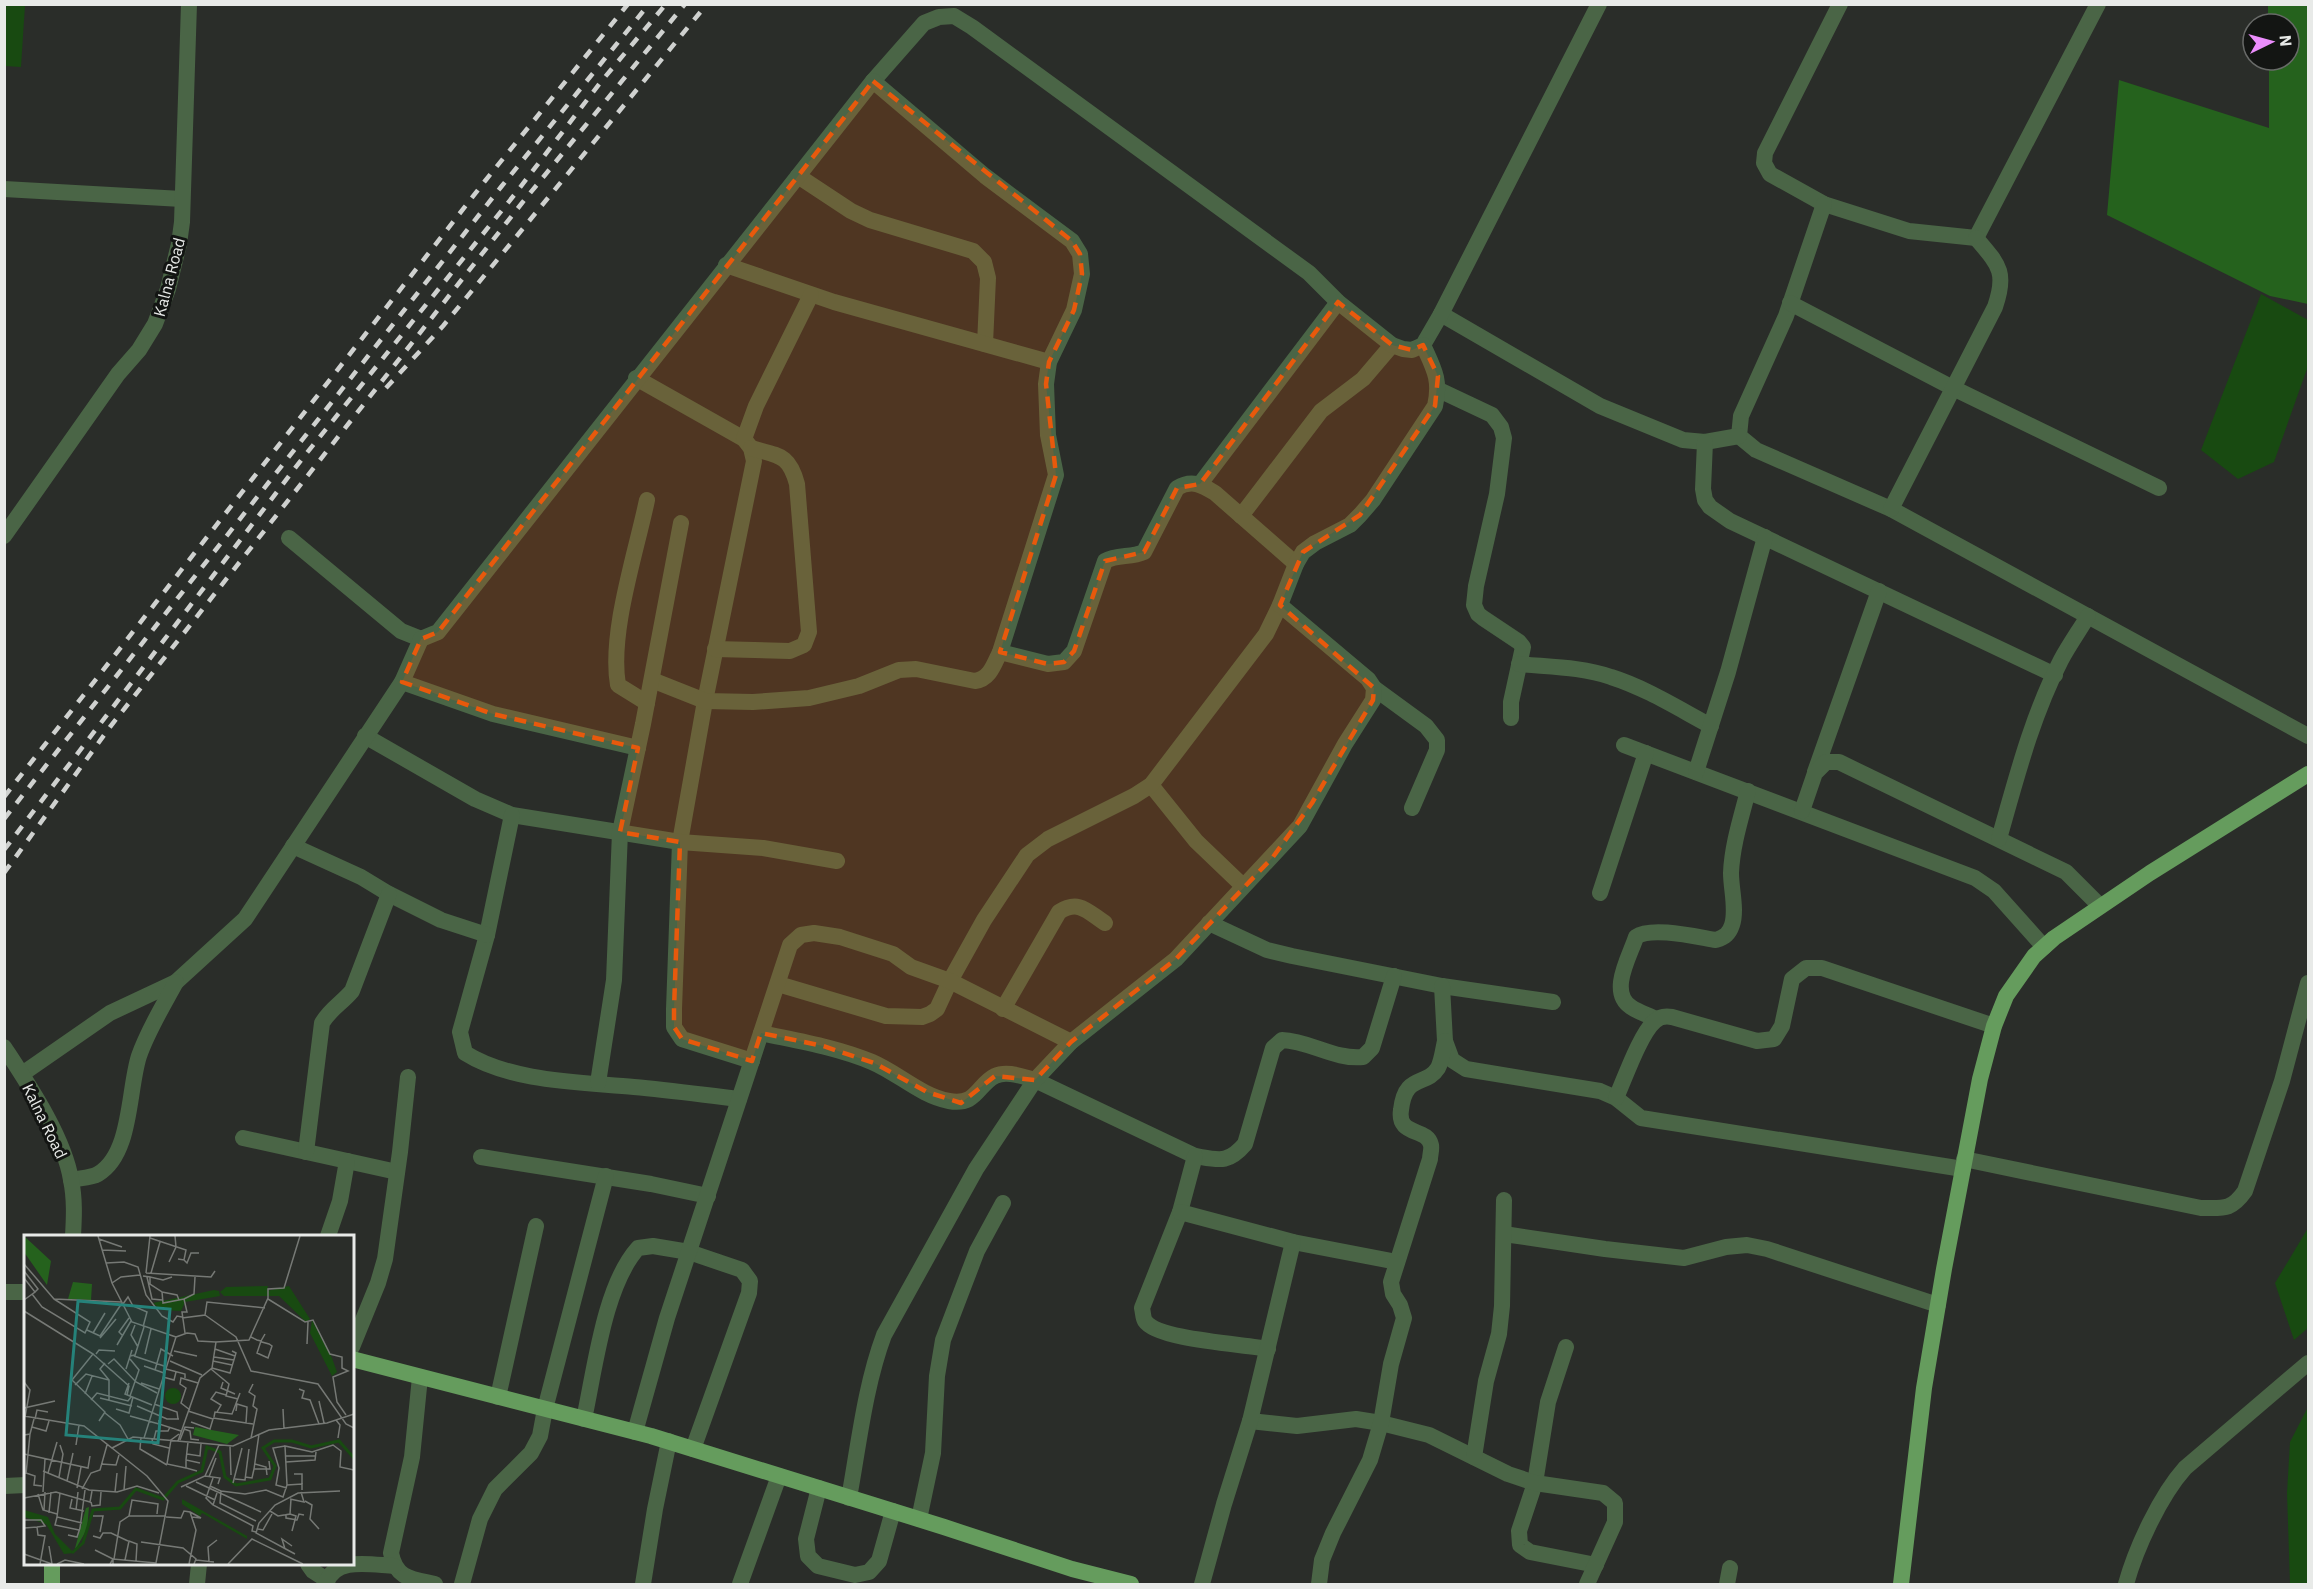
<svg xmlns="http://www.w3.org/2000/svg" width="2313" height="1589" font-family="'IBM Plex Sans',sans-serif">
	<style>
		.green { fill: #25621d }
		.water { fill: #184a11 }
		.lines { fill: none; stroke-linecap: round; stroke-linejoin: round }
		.minor { stroke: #4a6546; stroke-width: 16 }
		.tertiary { stroke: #4a6546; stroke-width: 16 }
		.primary { stroke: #659c5d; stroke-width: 16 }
		.rail { stroke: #cfd1cf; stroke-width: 4.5; stroke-dasharray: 10 10; stroke-linecap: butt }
		.marked { fill: #e8590c; fill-opacity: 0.2; stroke: #e8590c; stroke-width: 4.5; stroke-dasharray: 12 8; stroke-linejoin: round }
		.labels { text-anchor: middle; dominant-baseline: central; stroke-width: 6; stroke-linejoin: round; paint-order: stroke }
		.street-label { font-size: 16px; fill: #e8eae8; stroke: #131513 }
		.inset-river { fill: none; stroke: #184a11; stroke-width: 3 }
		.inset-road { fill: none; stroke: #767975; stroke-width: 1.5 }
		.view { fill: #25827a; fill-opacity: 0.15; stroke: #25827a; stroke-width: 3 }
		.inset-edge { fill: none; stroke: #e8eae8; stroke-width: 3 }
	</style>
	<rect width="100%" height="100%" fill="#2a2d29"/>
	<!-- green -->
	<polygon class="green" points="2268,5 2308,5 2308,304 2270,296 2107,215 2119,80 2269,128 2269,60 2289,60 2289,24 2268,24"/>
	<!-- water -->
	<g class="water">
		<polygon points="4,5 25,5 21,67 5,66"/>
		<polygon points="2261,294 2308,320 2308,366 2274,462 2238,479 2201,450"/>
		<polygon points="2308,1228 2308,1328 2294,1340 2275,1283"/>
		<polygon points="2308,1407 2308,1584 2290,1584 2287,1493 2290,1442"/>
	</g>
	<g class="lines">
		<!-- minor -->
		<g class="minor">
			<polyline points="1840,4 1765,153 1764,163 1770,174 1824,204 1909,231 1976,238 2098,4"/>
			<polyline points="798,176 851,211 870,220 973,251 984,262 988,278 985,344"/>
			<polyline points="4,189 182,199"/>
			<polyline points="1824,204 1786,316 1741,416 1739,436 1756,450 1891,509 2308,736"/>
			<polyline points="726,265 834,302 1049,362"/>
			<polyline points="1790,303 1953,388 2159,488"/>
			<polyline points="1441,314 1600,406 1683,440 1705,442 1739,436"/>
			<polyline points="636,378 744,439 751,448 754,461 705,701 680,842 674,1009 674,1027 682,1039 752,1061"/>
			<polyline points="1439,390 1492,415 1501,427 1504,438 1497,494 1476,586 1474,605 1478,614 1483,618 1519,642 1523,647 1511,702 1511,718"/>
			<polyline points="744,439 756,406 811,295"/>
			<polyline points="1705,442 1703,489 1705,500 1710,507 1730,521 2055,675"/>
			<polyline points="1200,484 1338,302"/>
			<path d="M 1891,509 L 1995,307 C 2007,272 1999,265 1976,238"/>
			<polyline points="1241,516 1321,411 1363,379 1392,345"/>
			<polyline points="289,538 401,631 421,639 438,632 873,81 924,23 939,17 954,16 972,27 1309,273 1338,302 1392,345 1403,349 1412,350 1423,345 1441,314 1599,4"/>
			<path d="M 715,649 L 790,651 L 804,645 L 809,632 L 797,484 C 789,454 779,456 751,448"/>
			<path d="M 1000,652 L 1048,664 L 1064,662 L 1074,651 L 1105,561 C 1117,554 1131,558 1144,552 L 1177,488 C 1192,479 1202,485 1215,493 L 1296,564"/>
			<path d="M 1519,664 C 1550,667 1582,667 1611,677 C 1646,688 1679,709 1711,726"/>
			<path d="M 652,680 L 705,701 L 753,702 L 809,698 L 859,686 L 899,670 L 916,669 L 975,681 C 990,679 994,664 1000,652 L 1056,475 L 1048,435 L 1046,384 L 1049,362 L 1074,310 L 1082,274 L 1080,254 L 1072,241 L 985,176 L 873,81"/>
			<polyline points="402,682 493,714 638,748"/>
			<polyline points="1374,688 1426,726 1437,740 1437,750 1412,808"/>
			<path d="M 647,703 L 618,685 C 609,633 636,553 647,500"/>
			<polyline points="365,736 475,799 512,815 680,842 763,848 837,861"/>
			<polyline points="1624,745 1975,878 1994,891 2044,947"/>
			<polyline points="1696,772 1728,672 1765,537"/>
			<polyline points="1815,772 1879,591"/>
			<polyline points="1151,785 1196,841 1243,886"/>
			<polyline points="1802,811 1815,773 1826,762 1839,762 2066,872 2100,906"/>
			<path d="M 512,815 L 487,935 L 460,1032 L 465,1053 C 511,1082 581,1082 634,1087 C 669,1090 704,1095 739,1099"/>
			<path d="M 1999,839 C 2016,779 2032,716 2061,660 C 2069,645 2079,631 2088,616"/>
			<polyline points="293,846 361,877 389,894 441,920 487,935"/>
			<polyline points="1600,893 1646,753"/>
			<polyline points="1209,923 1267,950 1292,956 1442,986 1553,1002"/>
			<path d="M 778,984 L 886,1016 L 922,1017 L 930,1014 L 937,1009 L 950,981 L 984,920 L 1027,855 L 1048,839 L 1134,796 L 1151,785 L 1266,634 L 1280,605 L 1296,564 L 1303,552 L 1315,543 L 1350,525 L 1360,515 L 1373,500 L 1435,406 C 1441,380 1434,369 1423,345"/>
			<polyline points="1442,986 1445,1041 1452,1060 1466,1069 1600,1091 1616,1098 1641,1118 1963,1169"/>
			<path d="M 1003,1009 L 1059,912 C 1079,899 1088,912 1105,923"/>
			<path d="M 1656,1019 C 1648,1015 1638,1012 1631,1007 C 1608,992 1630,956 1636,937 C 1651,926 1697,937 1716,940 C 1725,937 1729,934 1732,925 C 1737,910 1731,889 1731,873 C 1732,846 1741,818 1748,791"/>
			<path d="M 761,1033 C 798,1041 836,1047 872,1062 C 898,1073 921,1096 949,1101 C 977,1106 977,1085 995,1076 C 1007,1070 1023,1077 1035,1080 L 1195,1156 C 1219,1160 1228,1164 1245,1144 L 1273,1048 L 1282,1040 C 1310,1041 1335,1060 1363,1057 L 1372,1048 L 1394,976"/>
			<polyline points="22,1074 110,1013 176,982 245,919 402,682 421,639"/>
			<polyline points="598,1083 614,980 620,832 643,724 681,523"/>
			<path d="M 1616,1098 C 1625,1078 1640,1034 1655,1021 C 1660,1016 1666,1016 1672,1017 L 1757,1041 L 1774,1039 L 1782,1026 L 1792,979 L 1806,968 L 1822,968 L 1994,1026"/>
			<polyline points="243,1138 397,1172"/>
			<path d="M 306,1152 L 322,1023 C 331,1008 341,1004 352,991 L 389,894"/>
			<path d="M 1195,1156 L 1180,1212 L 1142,1308 C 1143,1312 1143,1318 1145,1321 C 1157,1340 1245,1344 1268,1349"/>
			<polyline points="481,1157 651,1184 708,1196"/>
			<path d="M 1964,1159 L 2201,1208 C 2223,1208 2231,1211 2245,1191 L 2282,1081 L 2308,983"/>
			<path d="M 71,1180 C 80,1178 91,1178 98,1174 C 132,1154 128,1090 139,1056 C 148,1030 163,1006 176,982"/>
			<polyline points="1180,1212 1293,1242 1397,1262"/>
			<polyline points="1504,1234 1605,1249 1684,1258 1726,1247 1747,1245 1767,1249 1938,1305"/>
			<polyline points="328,1236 340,1201 347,1161"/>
			<polyline points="4,1292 26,1292"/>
			<polyline points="352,1347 378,1283 385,1259 400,1152 408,1077"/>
			<polyline points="1566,1347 1548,1402 1535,1483 1519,1531 1520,1545 1530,1552 1596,1565"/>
			<path d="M 420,1377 L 412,1457 L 391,1553 C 396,1579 412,1579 435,1584"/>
			<polyline points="498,1397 536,1226"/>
			<path d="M 584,1419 C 595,1369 604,1286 638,1248 L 653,1246 L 689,1252 L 742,1270 L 750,1281 L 749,1293 L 693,1449"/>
			<polyline points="1250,1421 1297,1426 1356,1419 1381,1423 1429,1435 1508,1474 1535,1483 1603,1493 1615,1503 1615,1522 1587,1584"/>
			<polyline points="635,1432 667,1318 790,945 801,935 814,933 840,937 893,954 911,967 950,981 1071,1042"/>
			<polyline points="1474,1457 1486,1381 1499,1334 1502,1306 1504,1200"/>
			<polyline points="4,1486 26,1485"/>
			<polyline points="819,1488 806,1539 808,1556 818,1566 855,1575 869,1572 879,1561 893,1511"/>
			<path d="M 849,1498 C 859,1443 865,1386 884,1335 L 976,1169 L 1035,1080 L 1071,1042 L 1176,959 L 1300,826 L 1345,744 L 1373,700 L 1374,688 L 1368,679 L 1280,605"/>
			<polyline points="919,1519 933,1453 937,1376 943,1340 977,1251 1003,1203"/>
			<polyline points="308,1564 313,1571 327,1580"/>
			<polyline points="197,1584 199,1564"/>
			<path d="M 326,1584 C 334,1556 372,1565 394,1566"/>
			<polyline points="462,1584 480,1519 495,1489 531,1453 540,1436 545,1409 606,1176"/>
			<polyline points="643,1584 655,1509 669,1441"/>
			<polyline points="740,1584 779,1476"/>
			<polyline points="1202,1584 1224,1504 1250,1421 1293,1242"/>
			<path d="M 1319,1584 L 1322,1560 L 1333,1533 L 1370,1460 L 1381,1423 L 1391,1364 L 1404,1318 L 1400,1305 L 1393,1294 L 1391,1282 L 1430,1159 C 1430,1155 1432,1149 1431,1145 C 1427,1127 1397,1137 1401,1110 C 1405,1073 1426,1087 1438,1068 C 1442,1060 1443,1049 1445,1041"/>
			<polyline points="1727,1584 1730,1568"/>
			<path d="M 2126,1584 C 2136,1548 2160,1496 2185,1468 L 2308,1363"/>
		</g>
		<!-- tertiary -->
		<g class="tertiary">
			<polyline points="4,536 118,374 139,350 155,324 168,289 179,244 182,222 189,4"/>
			<path d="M 4,1047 C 28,1084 64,1137 71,1180 C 75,1199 74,1218 73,1236"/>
		</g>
		<!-- primary -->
		<g class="primary">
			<polyline points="352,1359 651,1436 944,1527 1072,1569 1131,1584"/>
			<polyline points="52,1564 52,1584"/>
			<polyline points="1901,1584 1924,1388 1944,1269 1980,1079 1994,1026 2006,996 2034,956 2054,938 2150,873 2308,774"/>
		</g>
		<!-- rail -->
		<g class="rail">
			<polyline points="386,388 443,326 707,4"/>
			<polyline points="4,797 485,181 628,4"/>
			<polyline points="4,819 501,187 649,4"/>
			<polyline points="4,850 302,459 515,194 600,83 666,4"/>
			<polyline points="4,873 110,727 522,203 685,4"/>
		</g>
	</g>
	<!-- marked area -->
	<path class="marked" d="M 873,81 L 1072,241 L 1080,254 L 1082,274 L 1074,310 L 1049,362 L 1046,384 L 1056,475 L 1000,652 L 1048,664 L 1064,662 L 1074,651 L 1105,561 L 1144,552 L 1177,488 L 1200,484 L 1338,302 L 1392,345 L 1412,350 L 1423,345 L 1438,376 L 1435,406 L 1360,515 L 1303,552 L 1280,605 L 1374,688 L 1373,700 L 1312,803 L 1273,857 L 1176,959 L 1071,1042 L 1035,1080 L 995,1076 L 961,1103 L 927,1092 L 874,1063 L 823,1046 L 761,1033 L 752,1061 L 682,1039 L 674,1027 L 674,1009 L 680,842 L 620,832 L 638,748 L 493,714 L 402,682 L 421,639 L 438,632 Z"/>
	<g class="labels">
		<!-- street labels -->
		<g class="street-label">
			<text transform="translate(169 277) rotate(-75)">Kalna Road</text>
			<text transform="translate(45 1121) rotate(64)">Kalna Road</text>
		</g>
	</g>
	<!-- overview -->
	<g transform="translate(24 1235)">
		<rect width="330" height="330" fill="#2a2d29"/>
		<path d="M 0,1 L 27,26 L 23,50 L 0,17 ZM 49,47 L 68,49 L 67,65 L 44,64 ZM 171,192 L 215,200 L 203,209 L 169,200 ZM 65,272 L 63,294 L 50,317 L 62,273 Z" fill="#25621d"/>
		<path d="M 244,51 L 243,56 L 265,51 L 286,84 L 282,87 L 255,61 L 200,61 L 196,57 L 202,52 ZM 190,55 L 195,56 L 196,61 L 161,67 L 157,76 L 137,75 L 129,68 ZM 288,85 L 308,123 L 313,137 L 308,141 L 286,98 ZM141 161a8 8 0 1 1 16 0a8 8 0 1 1-16 0ZM 158,264 L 223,301 L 223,304 L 178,278 L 176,281 L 158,269 ZM 0,275 L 24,282 L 31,299 L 50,318 L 40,319 L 22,289 L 0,282 Z" fill="#184a11"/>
		<path class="inset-river" d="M 48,318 L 59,308 L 69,275 L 96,273 L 112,254 L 139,264 L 154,247 L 178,236 L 183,212 L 196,217 L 201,242 L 212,250 L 246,244 L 251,231 L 239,213 L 250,206 L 268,206 L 287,212 L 315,206 L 330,223"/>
		<path class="inset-road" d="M 74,1 L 88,48 L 108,87 L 152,102 L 120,203 L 209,211 L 245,195 L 303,188 L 330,179M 126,3 L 162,15 L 160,25 L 154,24M 75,4 L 98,12M 78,15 L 102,16M 160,25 L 163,28 L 167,18 L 175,18M 145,27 L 152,12 L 151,1M 82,28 L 100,27 L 114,32 L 122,60 L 138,81 L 149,87 L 153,81 L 158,82M 0,29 L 30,64 L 97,67M 0,36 L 14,54 L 11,57M 122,38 L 187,42 L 191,36M 122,38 L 126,1M 127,38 L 136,7M 119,41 L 126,42 L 126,49 L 138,57 L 139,68 L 160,64M 123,42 L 128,64 L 138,65M 126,42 L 139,45 L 148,42M 0,43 L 11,57 L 0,65M 88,48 L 97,42 L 116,40M 138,57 L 153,60 L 155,65M 8,59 L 18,72 L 61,98 L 66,87 L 30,64M 244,64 L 281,87 L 289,85 L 306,119 L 318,122 L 318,133 L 324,136 L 309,142 L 313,167 L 322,180M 99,69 L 104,62 L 109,71 L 123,77 L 119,92M 0,76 L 69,119 L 48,145 L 81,177 L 75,186M 181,80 L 212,102 L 227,136 L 294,149 L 322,189 L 330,193M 158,83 L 181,80 L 183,67 L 241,73M 111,90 L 107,100 L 114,112M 63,95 L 76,101 L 98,68M 69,98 L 81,78M 161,98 L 158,77 L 163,77 L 160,64 L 170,59 L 171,42M 98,100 L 95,97 L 105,83M 152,102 L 163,98 L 171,99 L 174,106 L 192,107M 227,102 L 233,105 L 237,106 L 238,107 L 245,109 L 248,111 L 244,123 L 233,118 L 237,106 L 241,99M 76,103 L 92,84M 283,109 L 284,87M 93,110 L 107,86M 191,114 L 211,121M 150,116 L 173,121M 69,119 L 105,151 L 103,160M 72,119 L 75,115 L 91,116M 121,119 L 127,94M 106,121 L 111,120 L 120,92M 110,121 L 143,132M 190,122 L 210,125M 106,124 L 115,135 L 106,161M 146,126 L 178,140M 189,126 L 208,130M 81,128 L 76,134 L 85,145M 84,129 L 90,124 L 112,147 L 133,158M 120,131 L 140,138M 188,133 L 206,138 L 212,118 L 208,116M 102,134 L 108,115M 142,134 L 161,139 L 161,143M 187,134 L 205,149 L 202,161 L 214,164M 131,135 L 137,114 L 149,121M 139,142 L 150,145 L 152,137M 0,147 L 6,155 L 1,182M 199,147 L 197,153 L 211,159M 105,148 L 101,159 L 128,170M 117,148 L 135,154M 51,150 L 62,139 L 85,145 L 85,165M 275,154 L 280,156 L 278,163 L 286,165 L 295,189M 61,159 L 68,141M 76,163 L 108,171M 67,165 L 73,158 L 104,166 L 107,162M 295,166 L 300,188M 130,169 L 153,177 L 154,184M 113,171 L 143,184 L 155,184M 0,173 L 31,166M 92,174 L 105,178 L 109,162M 259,174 L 260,194M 166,175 L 157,168 L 162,153 L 156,149 L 157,143 L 174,148M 164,176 L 189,184 L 186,194 L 167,187M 212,176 L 213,169 L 223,172 L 222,188M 193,177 L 197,170 L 187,164 L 192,157 L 202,160M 81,178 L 96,190 L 104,204M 0,181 L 60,191 L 88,213 L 109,202 L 120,203M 106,181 L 135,189M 190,182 L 191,177 L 208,179 L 216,158M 189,183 L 229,189M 11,184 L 13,175 L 24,177M 135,185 L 135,189 L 157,196M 312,185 L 316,190 L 314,203M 8,192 L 22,196 L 25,186M 160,194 L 166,196 L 167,204 L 175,205M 155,199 L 147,205 L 143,229 L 162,233M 0,200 L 6,199 L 10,184M 117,202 L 116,214 L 143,230M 227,203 L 233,174 L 229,171 L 231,161 L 225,157 L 229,149M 128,204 L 129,209 L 145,213M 130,204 L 132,196 L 144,196 L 146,192M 156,205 L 161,192 L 170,193M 154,206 L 176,143 L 188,133 L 192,107 L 225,105 L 244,63 L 244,54 L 260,53 L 276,1M 164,207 L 162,225 L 176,228M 52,210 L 55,190M 206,211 L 207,240M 261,211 L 249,213 L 255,233 L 252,250 L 263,253M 0,219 L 64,233 L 66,221M 163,219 L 176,221 L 177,209M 262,221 L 292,221M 162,225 L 162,233 L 173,236M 262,227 L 291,225 L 292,217M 77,229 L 92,230 L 95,220M 231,229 L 242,232 L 243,240M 230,234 L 235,199M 19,236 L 65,255 L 93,257 L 113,251 L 135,258M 2,238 L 11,241 L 10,250 L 18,251M 24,238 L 33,207M 2,239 L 6,199M 270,239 L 278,239 L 278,250M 181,241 L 196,243 L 194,249M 35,242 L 39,219 L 36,210M 185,242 L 192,223M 221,242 L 228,243 L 230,234 L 246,234 L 245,226M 189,243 L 182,263 L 189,270M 211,244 L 221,245 L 225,214M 43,246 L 49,218M 172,247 L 237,277M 209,248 L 218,213M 263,250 L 278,249 L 278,255M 162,251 L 191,265M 186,251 L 197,256 L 196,268 L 232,286M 157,252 L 181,241 L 195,210M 53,253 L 57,232M 58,254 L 67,238 L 76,235 L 83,210M 100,255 L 102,231M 197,256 L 221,259 L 242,255 L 259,262 L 263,250 L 261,211 L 288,217 L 309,210 L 317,216 L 316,232 L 330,235M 19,257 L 21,224M 91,257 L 93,238M 36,258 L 33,282 L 58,288M 193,258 L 189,270 L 229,291 L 228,296 L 232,297M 14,259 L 19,275 L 33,279M 0,263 L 32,257 L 66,267 L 68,256M 48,264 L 46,273 L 60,276M 266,264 L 280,267 L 277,257M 281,266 L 288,270 L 286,284 L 295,294M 67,267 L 68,271 L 76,270 L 77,257M 20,275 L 21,257M 52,275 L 54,257M 246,276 L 254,281 L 266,279 L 267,264M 166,277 L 177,283 L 168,282M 25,278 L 27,257M 262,279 L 262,283 L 273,285 L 275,279 L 280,280M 266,279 L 272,281 L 268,296M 69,281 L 79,281 L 76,297M 105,281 L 108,265 L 134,269 L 133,279M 33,282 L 31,290 L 55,295M 142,282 L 157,283 L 160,276 L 166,277 L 172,295 L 165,329M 0,285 L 17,285 L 21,291 L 13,292M 0,293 L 13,292 L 14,300 L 21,301 L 16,329M 234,294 L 239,295 L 248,279M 44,300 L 53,302 L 56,293 L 61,255M 69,301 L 76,303 L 79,298 L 87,298 L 104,306M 117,307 L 159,313 L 172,324 L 170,329M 25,311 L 28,329M 261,314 L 258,304 L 268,311M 71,315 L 89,324 L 89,329M 0,319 L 28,329M 271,319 L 232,298 L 235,288 L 251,270 L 274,258 L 316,256M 90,324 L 96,287 L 105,281 L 142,281M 101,325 L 105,306 L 113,309 L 112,326M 172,325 L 190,327M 185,326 L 184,312 L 193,305M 33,329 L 41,325 L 60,329M 86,329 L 89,324 L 132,328 L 144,266 L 123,241 L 88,213M 204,329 L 228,304 L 279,329"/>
		<path class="view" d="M 54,66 L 146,74 L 134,208 L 42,200 Z"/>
		<rect width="330" height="330" class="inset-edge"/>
	</g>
	<!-- border -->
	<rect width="2313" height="1589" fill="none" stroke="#e8eae8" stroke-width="12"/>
	<!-- north arrow -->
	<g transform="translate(2271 42) rotate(85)"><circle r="28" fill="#131513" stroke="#686a68" stroke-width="1.5"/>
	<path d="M0-4.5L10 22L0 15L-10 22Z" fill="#eb8dfc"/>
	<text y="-9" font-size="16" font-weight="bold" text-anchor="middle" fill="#e8eae8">N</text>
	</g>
</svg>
